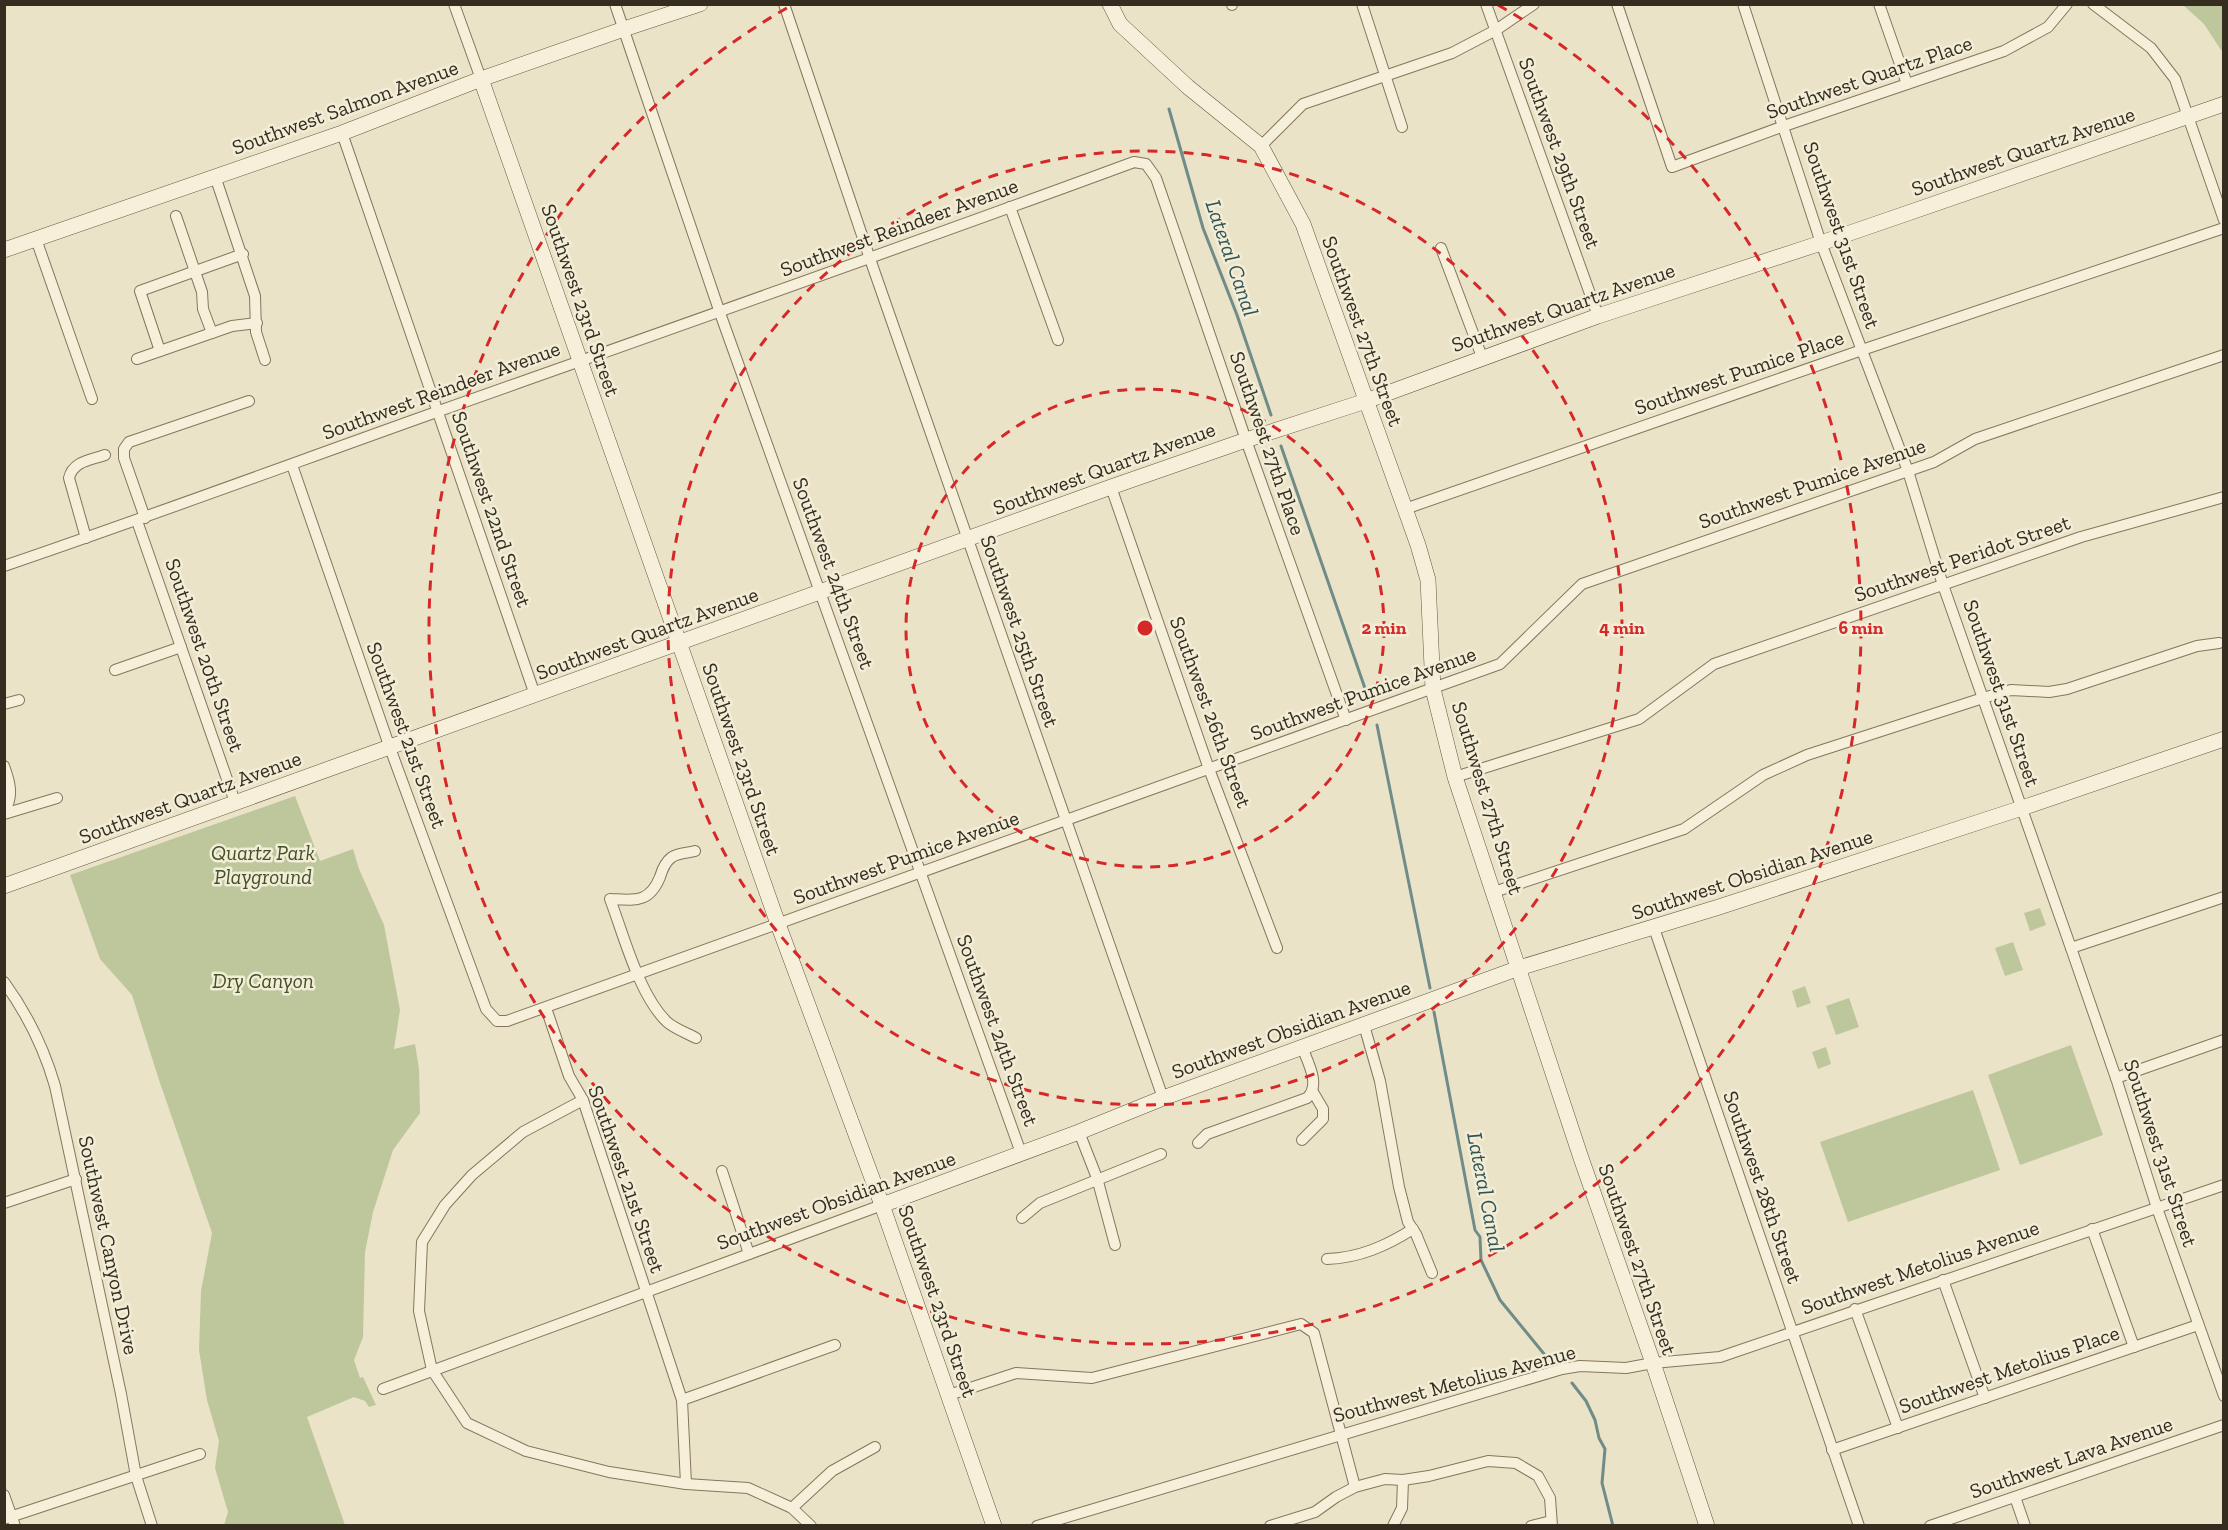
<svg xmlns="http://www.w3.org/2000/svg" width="2228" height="1530" font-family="'Zilla Slab',serif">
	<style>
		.green { fill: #bec79c }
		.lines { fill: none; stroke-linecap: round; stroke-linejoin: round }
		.stream { stroke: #708c88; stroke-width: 3 }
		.street-casing { stroke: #84765e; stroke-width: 12 }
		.secondary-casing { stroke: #665742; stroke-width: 16 }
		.street { stroke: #f6f0da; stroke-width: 10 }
		.secondary { stroke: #f6f0da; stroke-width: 15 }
		.ring { fill: none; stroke: #d62828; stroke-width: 3; stroke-dasharray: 10 8 }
		.labels { text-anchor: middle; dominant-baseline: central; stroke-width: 5; stroke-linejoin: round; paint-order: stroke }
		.street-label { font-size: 21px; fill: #362d21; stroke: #f2edd6 }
		.park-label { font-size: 21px; font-style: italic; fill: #435029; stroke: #f2edd6 }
		.water-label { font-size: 22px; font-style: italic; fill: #315354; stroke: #f2edd6 }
		.centre { fill: #d62828; stroke: #f2edd6; stroke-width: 3 }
		.ring-label { font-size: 18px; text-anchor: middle; font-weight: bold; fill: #d62828; stroke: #f2edd6; stroke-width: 5; stroke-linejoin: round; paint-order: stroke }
	</style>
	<rect width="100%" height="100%" fill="#eae3c8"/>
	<!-- green -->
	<g class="green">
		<polygon points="2183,5 2223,5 2223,53 2204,24"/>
		<polygon points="295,796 320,861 353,849 359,869 384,925 400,1010 394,1049 415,1044 419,1069 420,1113 393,1150 373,1212 365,1252 363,1337 354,1360 360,1378 363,1377 376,1405 369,1407 365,1401 354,1397 307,1417 345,1525 224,1525 228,1512 215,1468 219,1441 207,1400 199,1350 201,1291 212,1233 159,1080 132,995 100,959 70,875"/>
		<polygon points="2040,908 2046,925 2030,931 2024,913"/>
		<polygon points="2013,942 2023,970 2005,976 1995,948"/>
		<polygon points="1805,986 1811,1003 1797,1008 1792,991"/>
		<polygon points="1849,998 1859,1027 1836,1035 1826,1006"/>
		<polygon points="2071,1045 2103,1135 2020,1165 1988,1075"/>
		<polygon points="1826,1047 1831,1064 1818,1069 1812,1052"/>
		<polygon points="1973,1090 2000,1170 1848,1222 1820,1142"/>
	</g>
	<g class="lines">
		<!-- stream -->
		<g class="stream">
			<polyline points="1169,109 1203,228 1237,315 1271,415"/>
			<polyline points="1281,446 1368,697"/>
			<polyline points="1377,725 1430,988"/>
			<polyline points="1434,1012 1475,1230 1480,1237 1481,1260 1500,1300 1549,1360"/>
			<polyline points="1572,1383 1586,1401 1595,1420 1599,1438 1605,1449 1602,1483 1613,1526"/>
		</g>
		<!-- street casing -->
		<g class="street-casing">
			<g id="street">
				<polyline points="454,4 481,79"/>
				<polyline points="615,4 720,313 1021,1153"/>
				<polyline points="784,4 869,256 1163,1098"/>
				<polyline points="1362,4 1402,127"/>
				<polyline points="1486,4 1598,316"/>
				<polyline points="1617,4 1672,167 1784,126 2004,51 2048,27 2067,4"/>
				<polyline points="1743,4 1821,243 1908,471 1943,585 2071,948 2116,1078 2157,1208 2224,1396"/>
				<polyline points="1879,4 1907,84"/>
				<polyline points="2093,4 2151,48 2175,79 2224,220"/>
				<polyline points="1232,5 1232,4"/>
				<polyline points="342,133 535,695"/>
				<polyline points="1261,146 1303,104 1452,53 1496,30 1534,4"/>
				<polyline points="215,176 255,296 256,332 265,360"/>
				<polyline points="1010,207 1058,340"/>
				<polyline points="176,216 202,292 203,309 212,333"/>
				<polyline points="36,239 92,399"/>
				<polyline points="1441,248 1482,357"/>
				<polyline points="160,351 140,291 243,254"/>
				<polyline points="137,359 232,326 257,323"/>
				<polyline points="292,465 390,748 486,1009 497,1021 507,1021 1500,664 1582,584 1934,462 1975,439 2224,355"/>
				<polyline points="1111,487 1209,769 1277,948"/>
				<polyline points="1405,509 1862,350 2224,228"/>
				<polyline points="145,518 124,458 124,449 129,442 249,401"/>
				<polyline points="137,521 235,802"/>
				<path d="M 86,538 L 69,478 C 73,461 91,460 105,455"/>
				<path d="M 4,566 C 151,516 296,462 442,410 C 673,328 904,247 1134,162 L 1146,164 L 1156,178 L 1246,440 L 1346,720"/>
				<polyline points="115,670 181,647"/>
				<polyline points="4,704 19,700"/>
				<path d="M 4,766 C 10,782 14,797 4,812"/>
				<polyline points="1455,777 1639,719 1714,664 2081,537 2224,497"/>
				<polyline points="4,814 57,798"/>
				<path d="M 695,851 C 688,853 678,853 672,857 C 665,862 662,870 660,877 C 649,904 634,900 610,899 C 624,936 639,995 667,1022 C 675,1029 687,1033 696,1038"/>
				<polyline points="1494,892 1684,829 1763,775 1807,755 1983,698 2011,690 2049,692 2067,689 2197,646 2219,643"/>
				<polyline points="1654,928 1859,1526"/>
				<polyline points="2071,948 2224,897"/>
				<path d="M 4,982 C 28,1015 44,1048 55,1086 L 121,1394 L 136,1476 L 152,1526"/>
				<polyline points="546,1008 569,1076 583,1100 682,1400 686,1484"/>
				<polyline points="1364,1025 1380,1081 1399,1187 1408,1222 1416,1234 1432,1273"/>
				<polyline points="2116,1078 2224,1040"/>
				<polyline points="583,1100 523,1132 472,1175 445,1205 422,1242 419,1311 432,1370 467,1423 526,1451 609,1472 686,1484 748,1488 792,1508 811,1526"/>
				<polyline points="1079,1132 1097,1178 1115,1245"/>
				<polyline points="1302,1140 1323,1119 1323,1109 1313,1092"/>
				<path d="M 1198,1143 L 1207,1134 L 1307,1098 C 1321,1085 1308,1063 1302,1047"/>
				<polyline points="722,1171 749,1254"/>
				<polyline points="4,1203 76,1179"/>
				<polyline points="1022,1218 1040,1203 1161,1154"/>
				<polyline points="2092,1229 2134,1347"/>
				<path d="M 1327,1259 C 1359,1258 1386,1246 1413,1229"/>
				<polyline points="1943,1280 1985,1398"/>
				<polyline points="1855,1309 1898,1428"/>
				<polyline points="383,1389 882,1205"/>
				<polyline points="949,1395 1016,1373 1092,1378 1301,1324 1314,1333 1355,1487"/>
				<polyline points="682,1400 835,1345"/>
				<polyline points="1832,1450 2198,1325"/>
				<polyline points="4,1495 15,1526"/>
				<polyline points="2015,1497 2025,1526"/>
				<polyline points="792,1508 832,1471 875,1447"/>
				<polyline points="4,1519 200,1454"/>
				<polyline points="1037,1526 1562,1369 1580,1366 1626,1368 1653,1363 1720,1357 2224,1185"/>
				<polyline points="1270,1526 1315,1512 1336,1497 1355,1487 1385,1479 1403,1480 1429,1476 1488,1461 1516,1463 1538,1476 1550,1498 1552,1526"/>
				<polyline points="1393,1526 1402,1508 1403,1480"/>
				<polyline points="1531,1526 1551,1521"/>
				<polyline points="1930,1526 2224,1425"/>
			</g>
		</g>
		<!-- secondary casing -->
		<g class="secondary-casing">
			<g id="secondary">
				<polyline points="1110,4 1120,24 1188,87 1261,146 1303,224 1418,545 1428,580 1433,689 1455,777 1581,1158 1653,1363 1707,1526"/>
				<polyline points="481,79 778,924 882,1205 994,1526"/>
				<polyline points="4,250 342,133 481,79 624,29 700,4"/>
				<polyline points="4,886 1111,487 1246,440 1366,401 1598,316 1821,243 2224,104"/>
				<polyline points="882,1205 1079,1132 1163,1098 1519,968 1719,907 2022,808 2224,739"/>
			</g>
		</g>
		<!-- street -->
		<use href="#street" class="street"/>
		<!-- secondary -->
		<use href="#secondary" class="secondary"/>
	</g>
	<!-- distance rings -->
	<g class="ring">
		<circle cx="1145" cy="628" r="239"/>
		<circle cx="1145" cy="628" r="477"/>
		<path d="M1498 5A716 716 0 1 1 792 5"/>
	</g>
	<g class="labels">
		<!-- street labels -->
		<g class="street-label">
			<text transform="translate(1869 77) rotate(-19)">Southwest Quartz Place</text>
			<text transform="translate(345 107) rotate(-20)">Southwest Salmon Avenue</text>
			<text transform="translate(2023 151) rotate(-19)">Southwest Quartz Avenue</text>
			<text transform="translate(1560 153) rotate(70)">Southwest 29th Street</text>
			<text transform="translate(899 227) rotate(-20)">Southwest Reindeer Avenue</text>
			<text transform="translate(1842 235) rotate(71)">Southwest 31st Street</text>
			<text transform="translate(581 300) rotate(71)">Southwest 23rd Street</text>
			<text transform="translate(1563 307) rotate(-19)">Southwest Quartz Avenue</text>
			<text transform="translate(1363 331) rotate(70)">Southwest 27th Street</text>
			<text transform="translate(1739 372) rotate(-19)">Southwest Pumice Place</text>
			<text transform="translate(441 390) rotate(-20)">Southwest Reindeer Avenue</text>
			<text transform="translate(1268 443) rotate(71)">Southwest 27th Place</text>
			<text transform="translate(1104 468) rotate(-20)">Southwest Quartz Avenue</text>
			<text transform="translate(1812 483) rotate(-19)">Southwest Pumice Avenue</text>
			<text transform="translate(492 509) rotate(71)">Southwest 22nd Street</text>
			<text transform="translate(1962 558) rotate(-19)">Southwest Peridot Street</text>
			<text transform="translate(834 573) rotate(70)">Southwest 24th Street</text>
			<text transform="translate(1020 631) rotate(71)">Southwest 25th Street</text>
			<text transform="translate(647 633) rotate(-20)">Southwest Quartz Avenue</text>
			<text transform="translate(205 655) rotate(71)">Southwest 20th Street</text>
			<text transform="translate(1363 693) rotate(-20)">Southwest Pumice Avenue</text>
			<text transform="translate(2002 693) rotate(71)">Southwest 31st Street</text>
			<text transform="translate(1211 712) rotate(70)">Southwest 26th Street</text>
			<text transform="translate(407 735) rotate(70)">Southwest 21st Street</text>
			<text transform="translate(742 759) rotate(71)">Southwest 23rd Street</text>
			<text transform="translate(190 797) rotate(-20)">Southwest Quartz Avenue</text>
			<text transform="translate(1488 798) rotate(73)">Southwest 27th Street</text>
			<text transform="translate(906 857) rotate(-20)">Southwest Pumice Avenue</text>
			<text transform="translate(1752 874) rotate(-18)">Southwest Obsidian Avenue</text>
			<text transform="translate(1291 1029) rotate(-20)">Southwest Obsidian Avenue</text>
			<text transform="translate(998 1030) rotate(70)">Southwest 24th Street</text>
			<text transform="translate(2161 1153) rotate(72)">Southwest 31st Street</text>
			<text transform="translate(627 1179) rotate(71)">Southwest 21st Street</text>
			<text transform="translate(1763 1187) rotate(71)">Southwest 28th Street</text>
			<text transform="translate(836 1200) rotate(-20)">Southwest Obsidian Avenue</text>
			<text transform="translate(109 1245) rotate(78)">Southwest Canyon Drive</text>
			<text transform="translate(1638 1259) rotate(71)">Southwest 27th Street</text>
			<text transform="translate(1920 1267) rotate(-19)">Southwest Metolius Avenue</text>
			<text transform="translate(938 1301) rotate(71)">Southwest 23rd Street</text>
			<text transform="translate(2009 1369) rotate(-19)">Southwest Metolius Place</text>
			<text transform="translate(1454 1383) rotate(-15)">Southwest Metolius Avenue</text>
			<text transform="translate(2071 1457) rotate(-19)">Southwest Lava Avenue</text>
		</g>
		<!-- park labels -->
		<g class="park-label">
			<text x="263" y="852">Quartz Park<tspan x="263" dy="24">Playground</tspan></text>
			<text x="263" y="980">Dry Canyon</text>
		</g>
		<!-- water labels -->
		<g class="water-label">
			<text transform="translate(1232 258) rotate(71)">Lateral Canal</text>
			<text transform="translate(1486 1192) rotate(79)">Lateral Canal</text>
		</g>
	</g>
	<circle cx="1145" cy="628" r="9" class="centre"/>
	<g class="ring-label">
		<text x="1384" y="634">2 min</text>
		<text x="1622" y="634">4 min</text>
		<text x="1861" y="634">6 min</text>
	</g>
	<!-- border -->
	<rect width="2228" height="1530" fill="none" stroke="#362d21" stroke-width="12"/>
</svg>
